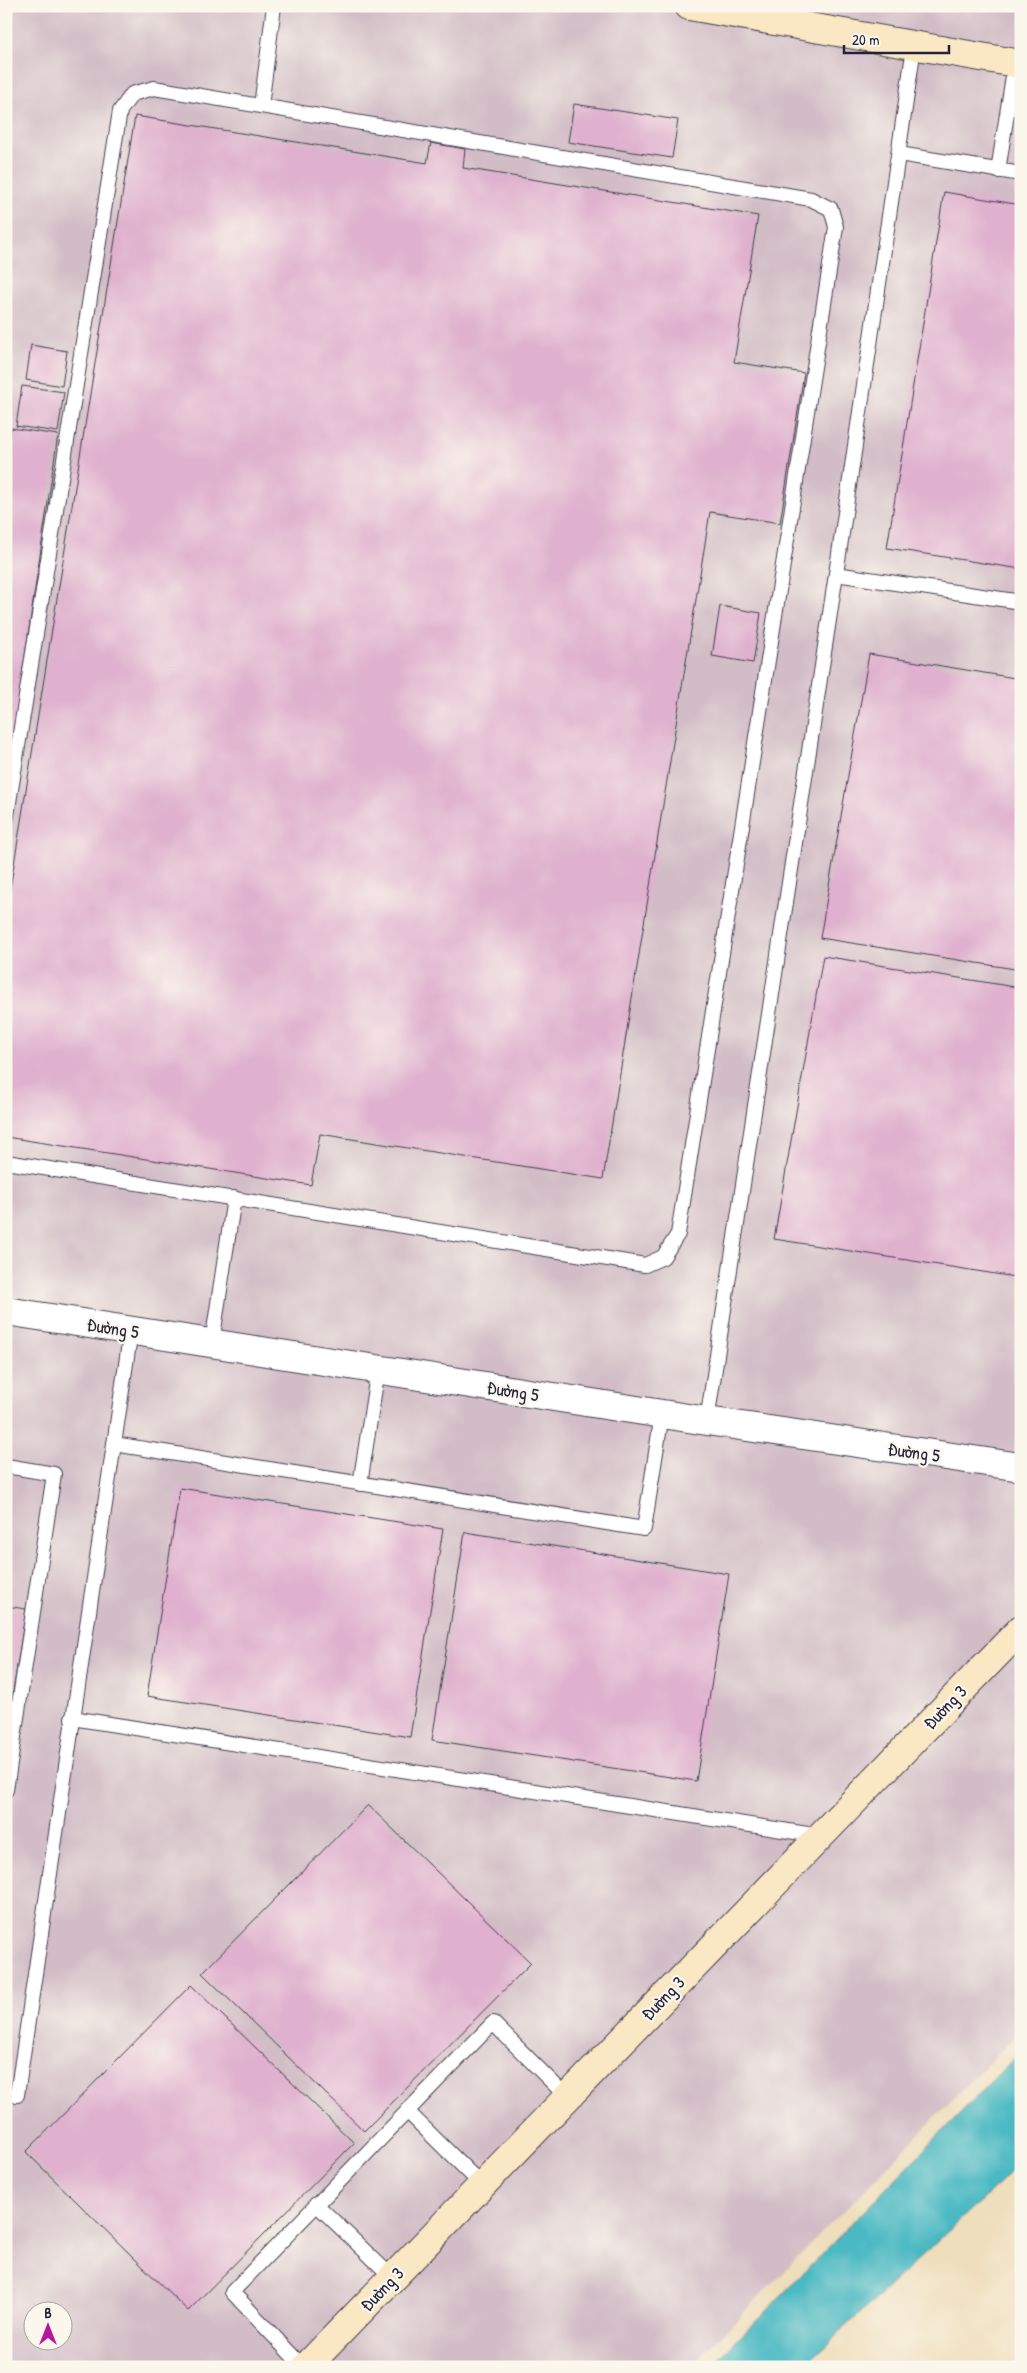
<svg xmlns="http://www.w3.org/2000/svg" width="1027" height="2373" font-family="'Patrick Hand',sans-serif">
	<style>
		.industrial { fill: #d2bdc6; fill-rule: evenodd }
		.water { fill: #4bb9c3; stroke: #366e7f }
		.building { fill: #dfb1ce }
		.lines { fill: none; stroke-linecap: round; stroke-linejoin: round }
		.lane-casing { stroke: #413e4e; stroke-width: 16 }
		.street-casing { stroke: #413e4e; stroke-width: 30 }
		.secondary-casing { stroke: #413e4e; stroke-width: 30 }
		.lane { stroke: #fff; stroke-width: 14 }
		.street { stroke: #fff; stroke-width: 28 }
		.secondary { stroke: #fae7c3; stroke-width: 28 }
		.labels { text-anchor: middle; dominant-baseline: central; stroke-width: 4.5; stroke-linejoin: round; paint-order: stroke }
		.street-label { font-size: 18px; fill: #22223b; stroke: #fbf7ec }
	</style>
	<rect width="100%" height="100%" fill="#fbf7ec"/>
	<filter id="ink" filterUnits="userSpaceOnUse"><feTurbulence type="fractalNoise" baseFrequency=".02" numOctaves="2"/><feDisplacementMap in="SourceGraphic" scale="10" xChannelSelector="R" yChannelSelector="G"/><feConvolveMatrix kernelMatrix="1 2 1 2 8 2 1 2 1" color-interpolation-filters="sRGB"/></filter>
	<filter id="wash" filterUnits="userSpaceOnUse"><feTurbulence type="fractalNoise" baseFrequency=".0096" numOctaves="4" result="noise"/><feDisplacementMap in="SourceGraphic" scale="20" xChannelSelector="R" yChannelSelector="G"/><feGaussianBlur stdDeviation="1.12" result="paint"/><feColorMatrix in="noise" values="0 0 0 0 0 0 0 0 0 0 0 0 0 0 0 0 0 1.4 0 .05"/><feComposite in="paint" operator="in"/></filter>
	<g filter="url(#wash)">
		<rect width="100%" height="100%" fill="#efdebc"/>
		<!-- industrial -->
		<path class="industrial" d="M 6,6 L 1021,6 L 1021,2030 L 690,2367 L 6,2367 ZM 32,2310 L 62,2310 L 62,2340 L 32,2340 Z"/>
		<!-- water -->
		<polygon class="water" points="1021,2051 1021,2160 1005,2178 803,2367 711,2367"/>
		<g id="blocks">
			<!-- building -->
			<g class="building">
				<polygon points="574,104 678,120 672,158 568,142"/>
				<polygon points="135,116 427,163 431,143 465,149 463,168 758,216 734,362 804,373 780,523 710,512 603,1179 320,1134 311,1185 6,1137 6,914"/>
				<polygon points="944,192 1021,205 1021,569 887,548"/>
				<polygon points="31,345 67,351 62,386 26,380"/>
				<polygon points="22,386 64,392 58,432 16,426"/>
				<polygon points="11,428 58,435 7,776 6,462"/>
				<polygon points="720,606 761,613 753,663 712,656"/>
				<polygon points="869,654 1021,679 1021,970 820,938"/>
				<polygon points="823,956 1021,988 1021,1278 774,1239"/>
				<polygon points="180,1488 443,1529 410,1737 147,1696"/>
				<polygon points="465,1532 729,1574 696,1781 432,1740"/>
				<polygon points="6,1606 26,1609 7,1730 6,1730"/>
				<polygon points="368,1805 531,1963 364,2131 202,1973"/>
				<polygon points="191,1985 354,2143 188,2311 26,2152"/>
			</g>
		</g>
	</g>
	<g filter="url(#ink)">
		<use href="#blocks" fill-opacity="0" stroke="#413e4e" stroke-width="1"/>
		<g class="lines">
			<!-- lane casing -->
			<g class="lane-casing">
				<g id="lane">
					<polyline points="914,47 836,574 1021,602"/>
					<polyline points="261,106 274,6"/>
					<polyline points="899,154 1021,174"/>
					<polyline points="998,171 1015,63"/>
					<polyline points="6,821 120,111 132,94 154,88 811,199 831,209 836,227 678,1234 663,1257 645,1265 6,1162"/>
					<polyline points="212,1343 234,1198"/>
					<polyline points="707,1421 836,574"/>
					<polyline points="114,1444 644,1529 662,1414"/>
					<polyline points="6,1466 54,1474 6,1790"/>
					<polyline points="360,1484 378,1369"/>
					<polyline points="72,1718 820,1836"/>
					<polyline points="17,2095 131,1330"/>
					<polyline points="407,2111 482,2185"/>
					<polyline points="316,2204 393,2278"/>
					<polyline points="303,2367 232,2292 493,2023 567,2097"/>
				</g>
			</g>
			<!-- street casing -->
			<g class="street-casing">
				<polyline id="street" points="6,1311 707,1421 1021,1467"/>
			</g>
			<!-- secondary casing -->
			<g class="secondary-casing">
				<g id="secondary">
					<polyline points="689,6 1021,64"/>
					<polyline points="306,2367 1021,1629"/>
				</g>
			</g>
			<!-- lane -->
			<use href="#lane" class="lane"/>
			<!-- street -->
			<use href="#street" class="street"/>
			<!-- secondary -->
			<use href="#secondary" class="secondary"/>
		</g>
	</g>
	<g class="labels">
		<!-- street labels -->
		<g class="street-label">
			<text transform="translate(113 1328) rotate(9)">Đường 5</text>
			<text transform="translate(513 1391) rotate(9)">Đường 5</text>
			<text transform="translate(914 1452) rotate(8)">Đường 5</text>
			<text transform="translate(945 1707) rotate(-46)">Đường 3</text>
			<text transform="translate(663 1998) rotate(-46)">Đường 3</text>
			<text transform="translate(382 2289) rotate(-46)">Đường 3</text>
		</g>
	</g>
	<!-- margin -->
	<rect width="1027" height="2373" fill="none" stroke="#fbf7ec" stroke-width="25"/>
	<!-- north arrow -->
	<g transform="translate(48 2326)"><circle r="24" fill="#fbf7ec" stroke="#a4a2a5"/>
	<path d="M0-4L9 19L0 12L-9 19Z" fill="#b5179e"/>
	<text y="-8" font-size="14" font-weight="bold" text-anchor="middle" fill="#22223b">B</text>
	</g>
	<!-- scale -->
	<path d="M844 45v8h105v-8" fill="none" stroke="#22223b" stroke-width="2.5"/>
	<text x="852" y="45" font-size="15" fill="#22223b" stroke="#fbf7ec" stroke-width="4" paint-order="stroke">20 m</text>
</svg>
